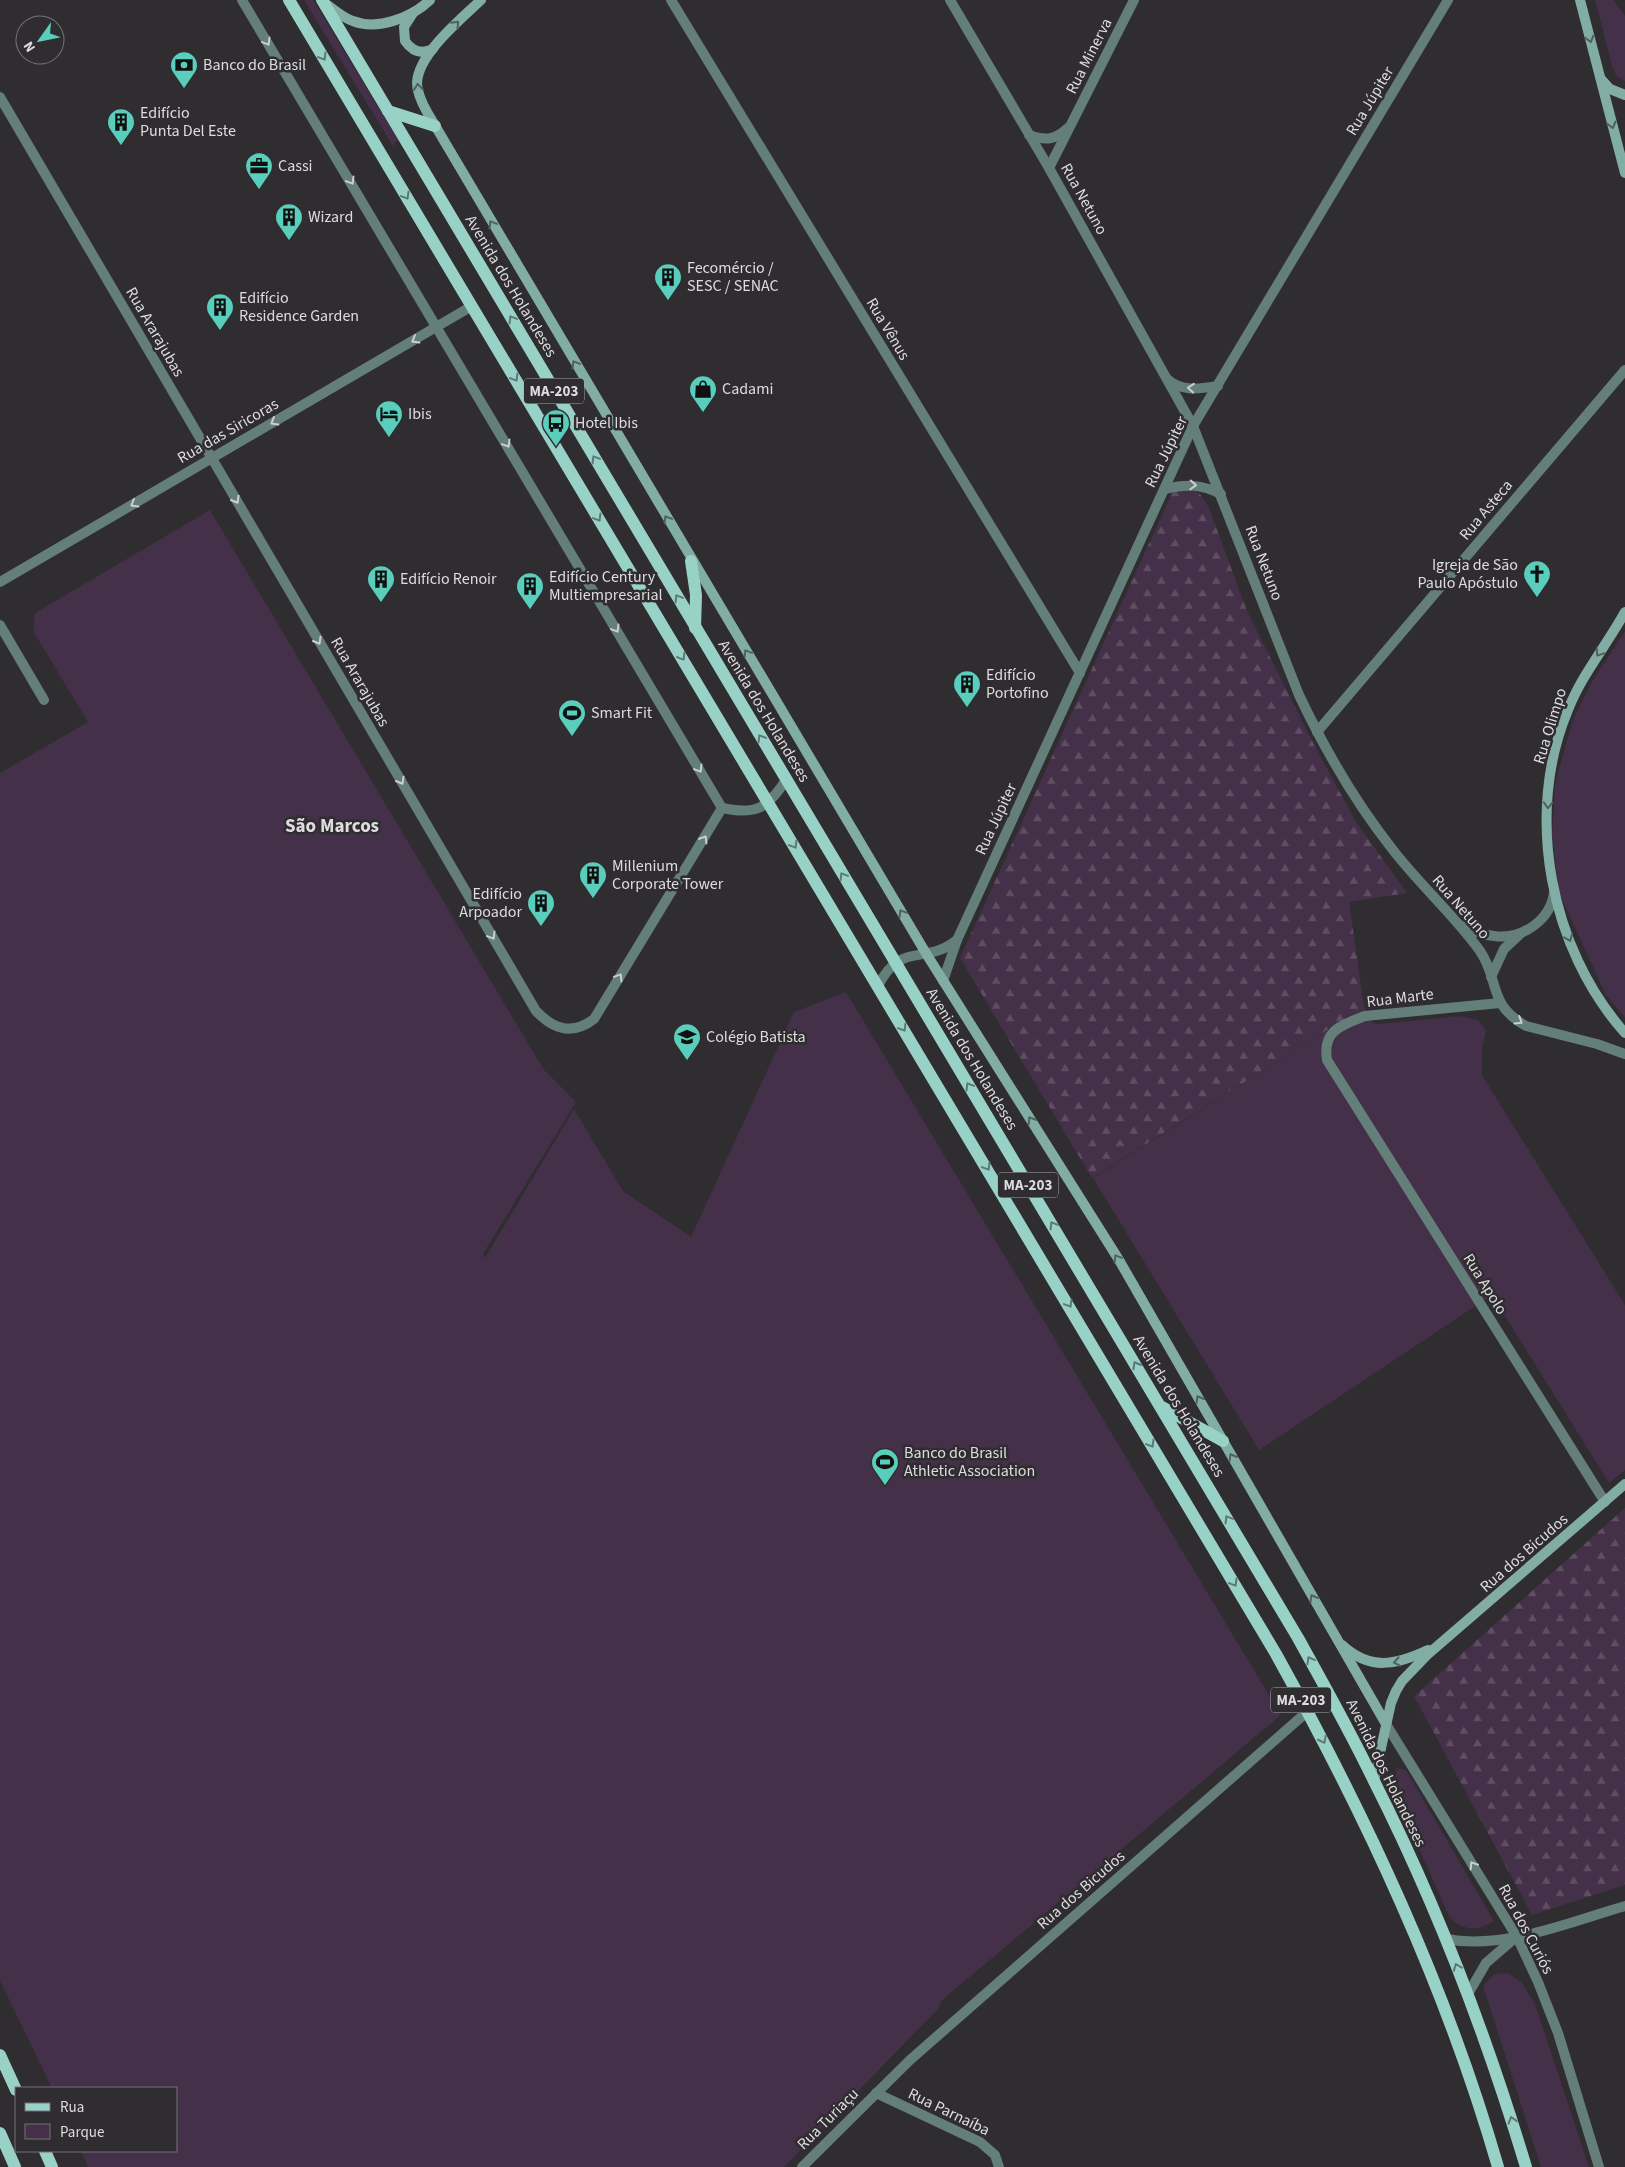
<svg xmlns="http://www.w3.org/2000/svg" width="1625" height="2167" font-family="'Source Sans 3',sans-serif">
	<style>
		.green { fill: #443048 }
		.forest { fill: url(#forest-firs) }
		.lines { fill: none; stroke-linecap: round; stroke-linejoin: round }
		.minor { stroke: #647f7a; stroke-width: 10 }
		.tertiary { stroke: #647f7a; stroke-width: 10 }
		.secondary { stroke: #82ada5; stroke-width: 10 }
		.primary { stroke: #98d1c6; stroke-width: 12 }
		.oneway { stroke: #50605f }
		.oneway2 { stroke: #cccecf }
		.oneway3 { stroke: #5e7774 }
		.labels { text-anchor: middle; dominant-baseline: central; stroke-width: 5; stroke-linejoin: round; paint-order: stroke }
		.shield { fill: #2f2d30; stroke: #aaa8aa; stroke-width: 1 }
		.shield-label { font-size: 15px; font-weight: bold; fill: #dedcde }
		.street-label { font-size: 16px; fill: #dedcde; stroke: #2f2d30 }
		.poi-label { font-size: 16px; fill: #dedcde; stroke: #2f2d30; text-anchor: start }
		.quarter-label { font-size: 19px; font-weight: bold; fill: #dedcde; stroke: #2f2d30 }
	</style>
	<defs>
		<pattern id="forest-firs" width="22" height="20" patternUnits="userSpaceOnUse" patternTransform="scale(1.25)"><rect width="22" height="20" fill="#443048"/><path d="M5 1l3.5 6h-7zM16 11l3.5 6h-7z" fill="#5f4d62"/></pattern>
	</defs>
	<rect width="100%" height="100%" fill="#2f2d30"/>
	<!-- green -->
	<g class="green">
		<polygon points="304,0 313,0 398,140 393,146"/>
		<polygon points="1595,0 1613,0 1625,16 1625,81 1618,77 1613,69"/>
		<polygon points="210,510 544,1070 576,1102 483,1254 485,1258 574,1109 623,1191 691,1237 794,1012 846,992 1281,1715 941,2001 938,2009 784,2167 88,2167 81,2151 176,2151 176,2088 52,2088 0,1981 0,773 88,722 33,631 35,613"/>
		<polygon points="1625,631 1625,1018 1606,995 1559,893 1552,834 1555,784 1573,719 1593,680"/>
		<polygon points="1364,1007 1372,1022 1377,1024 1460,1016 1478,1020 1486,1031 1482,1049 1482,1075 1625,1305 1625,1470 1609,1483 1492,1295 1259,1450 1093,1178"/>
		<path d="M 1396,1768 L 1406,1770 L 1494,1921 C 1476,1932 1466,1931 1450,1918 L 1395,1795 Z"/>
		<polygon points="1508,1973 1522,1983 1535,2004 1589,2167 1541,2167 1483,1986 1494,1974"/>
	</g>
	<!-- forest -->
	<g class="forest">
		<polygon points="1188,488 1200,494 1209,508 1247,611 1310,737 1356,822 1407,893 1349,902 1364,1007 1092,1178 960,958 1172,493"/>
		<polygon points="1625,1508 1625,1885 1532,1915 1414,1696"/>
	</g>
	<g class="lines">
		<!-- minor -->
		<g class="minor">
			<polyline points="950,0 1049,168 1193,426"/>
			<path d="M 0,97 L 536,1011 C 554,1030 573,1035 594,1019 L 722,808"/>
			<path d="M 1029,135 C 1046,141 1055,140 1068,128"/>
			<polyline points="1049,168 1134,0"/>
			<polyline points="0,582 472,306"/>
			<polyline points="0,625 44,700"/>
			<polyline points="1317,732 1625,370"/>
			<path d="M 1500,1003 L 1365,1016 C 1342,1025 1322,1030 1327,1060 L 1605,1502"/>
			<polyline points="876,2093 980,2142 995,2155 999,2167"/>
			<polyline points="802,2167 910,2060 1308,1711"/>
		</g>
		<!-- tertiary -->
		<g class="tertiary">
			<path d="M 242,0 L 722,808 C 756,815 767,809 786,780"/>
			<polyline points="671,0 1080,673"/>
			<path d="M 1167,379 C 1182,392 1199,389 1218,386"/>
			<path d="M 1193,426 L 1299,695 C 1325,750 1355,802 1393,850 C 1420,885 1454,915 1480,951 C 1500,980 1487,1004 1526,1026 L 1597,1044 L 1625,1054"/>
			<path d="M 1165,489 C 1186,484 1201,484 1221,494"/>
			<path d="M 1460,925 C 1471,930 1482,935 1494,936 C 1522,940 1551,920 1554,892"/>
			<polyline points="1491,977 1504,949 1519,935"/>
			<polyline points="943,981 957,940 1193,426 1448,0"/>
			<path d="M 878,986 C 901,940 925,966 957,940"/>
			<polyline points="1386,1724 1517,1937 1538,1982 1558,2033 1599,2167"/>
			<path d="M 1446,1939 C 1505,1950 1569,1922 1625,1906"/>
			<polyline points="1468,1994 1486,1963 1516,1937"/>
		</g>
		<!-- secondary -->
		<g class="secondary">
			<path d="M 481,0 C 461,19 418,54 417,83 C 417,93 422,103 427,112 L 927,955 L 1119,1260 L 1386,1724"/>
			<polyline points="1580,0 1625,173"/>
			<path d="M 326,4 C 335,10 343,18 353,21 C 378,31 412,17 430,0"/>
			<path d="M 413,13 L 404,27 L 405,41 C 412,51 421,55 433,49"/>
			<polyline points="1601,79 1610,89 1625,95"/>
			<path d="M 1625,612 C 1607,645 1582,674 1568,710 C 1524,814 1550,949 1625,1033"/>
			<path d="M 1342,1645 C 1370,1671 1396,1665 1428,1650"/>
			<polyline points="1374,1780 1391,1703 1396,1691 1402,1681 1427,1655 1625,1484"/>
		</g>
		<!-- primary -->
		<g class="primary">
			<path d="M 289,0 L 1276,1654 C 1367,1818 1446,1987 1498,2167"/>
			<path d="M 322,0 L 1298,1638 C 1324,1685 1350,1731 1373,1779 C 1436,1903 1486,2034 1526,2167"/>
			<polyline points="388,111 435,126"/>
			<polyline points="691,561 696,595 695,628"/>
			<polyline points="1162,1407 1223,1441"/>
			<polyline points="0,2055 16,2090"/>
			<polyline points="0,2133 15,2167"/>
			<polyline points="45,2151 52,2167"/>
		</g>
	</g>
	<!-- one-way arrows -->
	<defs><path id="oneway-chevron" d="M-2-3.5L2.5 0L-2 3.5" fill="none" stroke-width="1.6" stroke-linecap="round" stroke-linejoin="round" transform="scale(1.25)"/></defs>
	<g class="oneway">
		<use href="#oneway-chevron" transform="translate(456 24) rotate(-47)"/>
		<use href="#oneway-chevron" transform="translate(1590 39) rotate(75)"/>
		<use href="#oneway-chevron" transform="translate(418 87) rotate(-96)"/>
		<use href="#oneway-chevron" transform="translate(1612 125) rotate(75)"/>
		<use href="#oneway-chevron" transform="translate(492 224) rotate(-121)"/>
		<use href="#oneway-chevron" transform="translate(575 364) rotate(-121)"/>
		<use href="#oneway-chevron" transform="translate(667 519) rotate(-121)"/>
		<use href="#oneway-chevron" transform="translate(747 653) rotate(-121)"/>
		<use href="#oneway-chevron" transform="translate(1599 653) rotate(124)"/>
		<use href="#oneway-chevron" transform="translate(1548 805) rotate(93)"/>
		<use href="#oneway-chevron" transform="translate(902 913) rotate(-121)"/>
		<use href="#oneway-chevron" transform="translate(1569 938) rotate(68)"/>
		<use href="#oneway-chevron" transform="translate(1031 1120) rotate(-122)"/>
		<use href="#oneway-chevron" transform="translate(1117 1258) rotate(-121)"/>
		<use href="#oneway-chevron" transform="translate(1199 1399) rotate(-120)"/>
		<use href="#oneway-chevron" transform="translate(1232 1457) rotate(-120)"/>
		<use href="#oneway-chevron" transform="translate(1313 1598) rotate(-120)"/>
		<use href="#oneway-chevron" transform="translate(1397 1662) rotate(169)"/>
	</g>
	<g class="oneway2">
		<use href="#oneway-chevron" transform="translate(267 42) rotate(59)"/>
		<use href="#oneway-chevron" transform="translate(351 181) rotate(59)"/>
		<use href="#oneway-chevron" transform="translate(415 340) rotate(150)"/>
		<use href="#oneway-chevron" transform="translate(1191 388) rotate(-175)"/>
		<use href="#oneway-chevron" transform="translate(274 422) rotate(150)"/>
		<use href="#oneway-chevron" transform="translate(507 444) rotate(59)"/>
		<use href="#oneway-chevron" transform="translate(1193 485) rotate(3)"/>
		<use href="#oneway-chevron" transform="translate(236 500) rotate(60)"/>
		<use href="#oneway-chevron" transform="translate(134 504) rotate(150)"/>
		<use href="#oneway-chevron" transform="translate(616 629) rotate(59)"/>
		<use href="#oneway-chevron" transform="translate(318 641) rotate(60)"/>
		<use href="#oneway-chevron" transform="translate(699 769) rotate(59)"/>
		<use href="#oneway-chevron" transform="translate(401 781) rotate(60)"/>
		<use href="#oneway-chevron" transform="translate(704 839) rotate(-59)"/>
		<use href="#oneway-chevron" transform="translate(492 936) rotate(59)"/>
		<use href="#oneway-chevron" transform="translate(619 977) rotate(-59)"/>
		<use href="#oneway-chevron" transform="translate(1519 1021) rotate(32)"/>
		<use href="#oneway-chevron" transform="translate(1473 1865) rotate(-122)"/>
	</g>
	<g class="oneway3">
		<use href="#oneway-chevron" transform="translate(323 57) rotate(59)"/>
		<use href="#oneway-chevron" transform="translate(406 196) rotate(59)"/>
		<use href="#oneway-chevron" transform="translate(512 319) rotate(-121)"/>
		<use href="#oneway-chevron" transform="translate(515 378) rotate(59)"/>
		<use href="#oneway-chevron" transform="translate(595 459) rotate(-121)"/>
		<use href="#oneway-chevron" transform="translate(598 518) rotate(59)"/>
		<use href="#oneway-chevron" transform="translate(678 598) rotate(-121)"/>
		<use href="#oneway-chevron" transform="translate(682 657) rotate(59)"/>
		<use href="#oneway-chevron" transform="translate(761 738) rotate(-121)"/>
		<use href="#oneway-chevron" transform="translate(794 845) rotate(59)"/>
		<use href="#oneway-chevron" transform="translate(843 876) rotate(-121)"/>
		<use href="#oneway-chevron" transform="translate(903 1028) rotate(59)"/>
		<use href="#oneway-chevron" transform="translate(969 1086) rotate(-121)"/>
		<use href="#oneway-chevron" transform="translate(987 1167) rotate(59)"/>
		<use href="#oneway-chevron" transform="translate(1053 1225) rotate(-121)"/>
		<use href="#oneway-chevron" transform="translate(1069 1304) rotate(59)"/>
		<use href="#oneway-chevron" transform="translate(1136 1365) rotate(-120)"/>
		<use href="#oneway-chevron" transform="translate(1151 1444) rotate(59)"/>
		<use href="#oneway-chevron" transform="translate(1228 1519) rotate(-121)"/>
		<use href="#oneway-chevron" transform="translate(1234 1583) rotate(59)"/>
		<use href="#oneway-chevron" transform="translate(1310 1660) rotate(-119)"/>
		<use href="#oneway-chevron" transform="translate(1323 1740) rotate(63)"/>
		<use href="#oneway-chevron" transform="translate(1457 1967) rotate(-111)"/>
		<use href="#oneway-chevron" transform="translate(1512 2120) rotate(-107)"/>
	</g>
	<!-- icons -->
	<defs>
		<g id="bank-pin" transform="scale(1.4375)"><path d="M0 17L-7.5 6A9.5 9.5 0 1 1 7.5 6Z" fill="#5acebc" stroke="#2f2d30"/><path d="M-6-4H6V4H-6ZM0-2.3a2.3 2.3 0 1 0 0 4.6a2.3 2.3 0 1 0 0-4.6Z" fill="#111"/></g>
		<g id="building-pin" transform="scale(1.4375)"><path d="M0 17L-7.5 6A9.5 9.5 0 1 1 7.5 6Z" fill="#5acebc" stroke="#2f2d30"/><path d="M-4-6H4V6H1V3H-1V6H-4ZM-2.5-4.3h1.7v1.8h-1.7ZM.8-4.3h1.7v1.8H.8ZM-2.5-1h1.7V.8h-1.7ZM.8-1h1.7V.8H.8Z" fill="#111"/></g>
		<g id="office-pin" transform="scale(1.4375)"><path d="M0 17L-7.5 6A9.5 9.5 0 1 1 7.5 6Z" fill="#5acebc" stroke="#2f2d30"/><path d="M-6-3h4V-5.5h4V-3h4V5H-6ZM-1-4.5V-3h2v-1.5ZM-6 0V1H6V0Z" fill="#111"/></g>
		<g id="shop-pin" transform="scale(1.4375)"><path d="M0 17L-7.5 6A9.5 9.5 0 1 1 7.5 6Z" fill="#5acebc" stroke="#2f2d30"/><path d="M-5-2.5h2.3a2.7 3.5 0 0 1 5.4 0H5L5.5 6h-11ZM-1.5-2.5h3a1.5 2.3 0 0 0-3 0Z" fill="#111"/></g>
		<g id="hotel-pin" transform="scale(1.4375)"><path d="M0 17L-7.5 6A9.5 9.5 0 1 1 7.5 6Z" fill="#5acebc" stroke="#2f2d30"/><path d="M-6-4.5h1.5V1H6V5H4.5V3h-9V5H-6ZM-4 0a1.8 1.8 0 1 1 3.6 0ZM.5 0V-2.5h3Q6-2.5 6 0Z" fill="#111"/></g>
		<g id="bus-pin" transform="scale(1.4375)"><path d="M0 17L-7.5 6A9.5 9.5 0 1 1 7.5 6Z" fill="#5acebc" stroke="#2f2d30"/><path d="M-5-6H5V4H4V6H2V4H-2V6H-4V4H-5ZM-3.5-4V0h7V-4ZM-3.5 1.2v1.5H-2V1.2ZM2 1.2v1.5H3.5V1.2Z" fill="#111"/></g>
		<g id="church-pin" transform="scale(1.4375)"><path d="M0 17L-7.5 6A9.5 9.5 0 1 1 7.5 6Z" fill="#5acebc" stroke="#2f2d30"/><path d="M-1.2-6h2.4v3.5h3.3v2.4h-3.3V6h-2.4V-.1h-3.3v-2.4h3.3Z" fill="#111"/></g>
		<g id="stadium-pin" transform="scale(1.4375)"><path d="M0 17L-7.5 6A9.5 9.5 0 1 1 7.5 6Z" fill="#5acebc" stroke="#2f2d30"/><path d="M0-5a6.5 5 0 1 0 0 10a6.5 5 0 1 0 0-10ZM-3.5-1.8h7v3.6h-7Z" fill="#111"/></g>
		<g id="school-pin" transform="scale(1.4375)"><path d="M0 17L-7.5 6A9.5 9.5 0 1 1 7.5 6Z" fill="#5acebc" stroke="#2f2d30"/><path d="M0-5L7-2L0 1L-7-2ZM-4 1L0 2.5L4 1V4Q0 6-4 4Z" fill="#111"/></g>
	</defs>
	<g fill-rule="evenodd">
		<use href="#bank-pin" x="184" y="65"/>
		<use href="#building-pin" x="121" y="122"/>
		<use href="#office-pin" x="259" y="166"/>
		<use href="#building-pin" x="289" y="217"/>
		<use href="#building-pin" x="668" y="277"/>
		<use href="#building-pin" x="220" y="307"/>
		<use href="#shop-pin" x="703" y="389"/>
		<use href="#hotel-pin" x="389" y="414"/>
		<use href="#bus-pin" x="556" y="423"/>
		<use href="#church-pin" x="1537" y="574"/>
		<use href="#building-pin" x="381" y="579"/>
		<use href="#building-pin" x="530" y="586"/>
		<use href="#building-pin" x="967" y="684"/>
		<use href="#stadium-pin" x="572" y="713"/>
		<use href="#building-pin" x="593" y="875"/>
		<use href="#building-pin" x="541" y="903"/>
		<use href="#school-pin" x="687" y="1037"/>
		<use href="#stadium-pin" x="885" y="1462"/>
	</g>
	<g class="labels">
		<!-- shield labels -->
		<g class="shield">
			<rect x="524" y="378.5" width="60" height="25" rx="4"/>
			<rect x="998" y="1172.5" width="60" height="25" rx="4"/>
			<rect x="1271" y="1687.5" width="60" height="25" rx="4"/>
		</g>
		<g class="shield-label">
			<text x="554" y="391">MA-203</text>
			<text x="1028" y="1185">MA-203</text>
			<text x="1301" y="1700">MA-203</text>
		</g>
		<!-- street labels -->
		<g class="street-label">
			<text transform="translate(1089 56) rotate(-63)">Rua Minerva</text>
			<text transform="translate(1370 101) rotate(-59)">Rua Júpiter</text>
			<text transform="translate(1084 199) rotate(61)">Rua Netuno</text>
			<text transform="translate(511 286) rotate(59)">Avenida dos Holandeses</text>
			<text transform="translate(888 329) rotate(59)">Rua Vênus</text>
			<text transform="translate(155 332) rotate(60)">Rua Ararajubas</text>
			<text transform="translate(228 431) rotate(-30)">Rua das Siricoras</text>
			<text transform="translate(1166 452) rotate(-64)">Rua Júpiter</text>
			<text transform="translate(1486 510) rotate(-50)">Rua Asteca</text>
			<text transform="translate(1264 563) rotate(69)">Rua Netuno</text>
			<text transform="translate(360 682) rotate(60)">Rua Ararajubas</text>
			<text transform="translate(764 711) rotate(59)">Avenida dos Holandeses</text>
			<text transform="translate(1550 726) rotate(-73)">Rua Olimpo</text>
			<text transform="translate(996 819) rotate(-65)">Rua Júpiter</text>
			<text transform="translate(1461 907) rotate(49)">Rua Netuno</text>
			<text transform="translate(1400 998) rotate(-7)">Rua Marte</text>
			<text transform="translate(972 1059) rotate(59)">Avenida dos Holandeses</text>
			<text transform="translate(1485 1284) rotate(58)">Rua Apolo</text>
			<text transform="translate(1179 1406) rotate(59)">Avenida dos Holandeses</text>
			<text transform="translate(1524 1553) rotate(-41)">Rua dos Bicudos</text>
			<text transform="translate(1386 1773) rotate(64)">Avenida dos Holandeses</text>
			<text transform="translate(1081 1890) rotate(-41)">Rua dos Bicudos</text>
			<text transform="translate(1526 1929) rotate(62)">Rua dos Curiós</text>
			<text transform="translate(949 2112) rotate(26)">Rua Parnaíba</text>
			<text transform="translate(828 2119) rotate(-45)">Rua Turiaçu</text>
		</g>
		<!-- poi labels -->
		<g class="poi-label">
			<text x="203" y="65">Banco do Brasil</text>
			<text x="140" y="113">Edifício<tspan x="140" dy="18">Punta Del Este</tspan></text>
			<text x="278" y="166">Cassi</text>
			<text x="308" y="217">Wizard</text>
			<text x="687" y="268">Fecomércio /<tspan x="687" dy="18">SESC / SENAC</tspan></text>
			<text x="239" y="298">Edifício<tspan x="239" dy="18">Residence Garden</tspan></text>
			<text x="722" y="389">Cadami</text>
			<text x="408" y="414">Ibis</text>
			<text x="575" y="423">Hotel Ibis</text>
			<text x="1518" y="565" text-anchor="end">Igreja de São<tspan x="1518" dy="18">Paulo Apóstulo</tspan></text>
			<text x="549" y="577">Edifício Century<tspan x="549" dy="18">Multiempresarial</tspan></text>
			<text x="400" y="579">Edifício Renoir</text>
			<text x="986" y="675">Edifício<tspan x="986" dy="18">Portofino</tspan></text>
			<text x="591" y="713">Smart Fit</text>
			<text x="612" y="866">Millenium<tspan x="612" dy="18">Corporate Tower</tspan></text>
			<text x="522" y="894" text-anchor="end">Edifício<tspan x="522" dy="18">Arpoador</tspan></text>
			<text x="706" y="1037">Colégio Batista</text>
			<text x="904" y="1453">Banco do Brasil<tspan x="904" dy="18">Athletic Association</tspan></text>
		</g>
		<!-- quarter labels -->
		<g class="quarter-label">
			<text x="332" y="826">São Marcos</text>
		</g>
	</g>
	<!-- legend -->
	<rect x="15" y="2087" width="162" height="65" fill="#2f2d30" stroke="#757376"/>
	<rect x="25" y="2103" width="25" height="8" fill="#98d1c6" stroke="#757376"/>
	<text x="60" y="2112" font-size="15" fill="#dedcde">Rua</text>
	<rect x="25" y="2124" width="25" height="15" fill="#443048" stroke="#757376"/>
	<text x="60" y="2137" font-size="15" fill="#dedcde">Parque</text>
	<!-- north arrow -->
	<g transform="translate(40 40) rotate(237)"><circle r="24" fill="#2f2d30" stroke="#757376"/>
	<path d="M0-4L9 19L0 12L-9 19Z" fill="#5acebc"/>
	<text y="-8" font-size="14" font-weight="bold" text-anchor="middle" fill="#dedcde">N</text>
	</g>
</svg>
